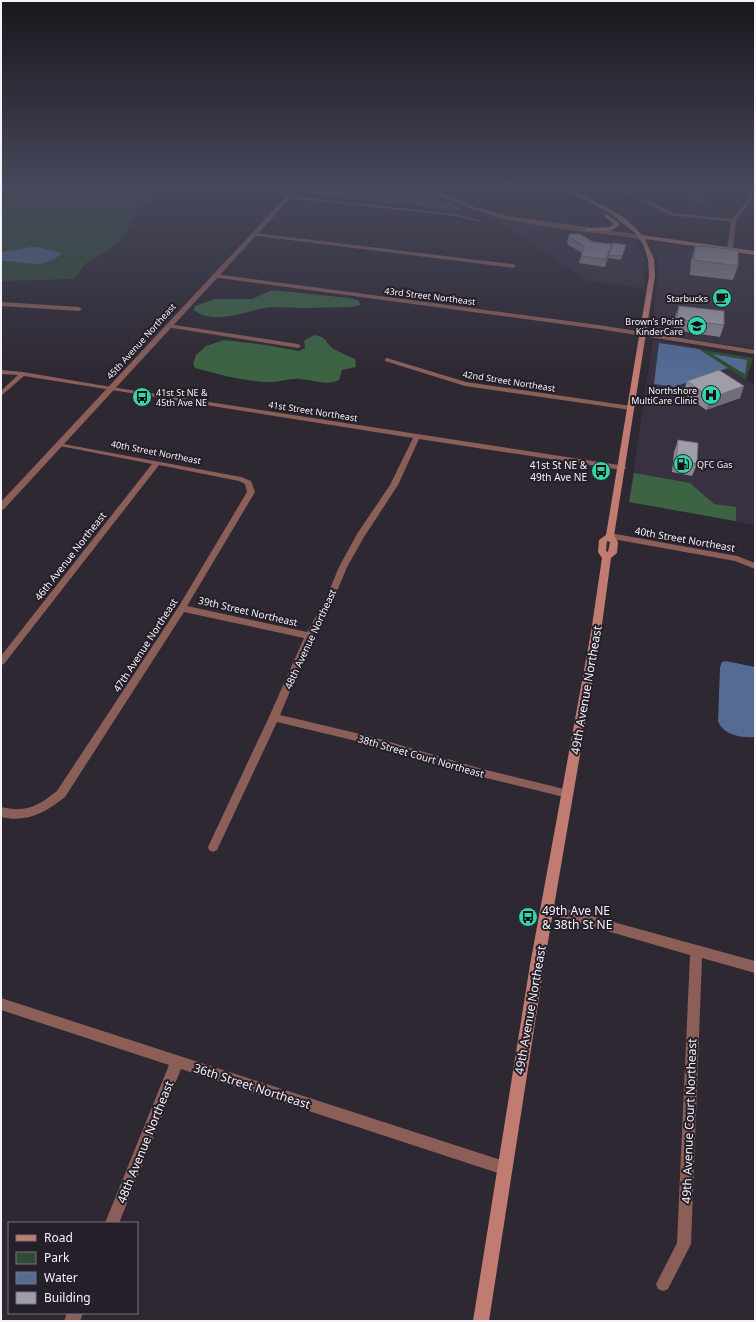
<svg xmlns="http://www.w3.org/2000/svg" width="756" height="1322" font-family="'Noto Sans',sans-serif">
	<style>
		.built { fill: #393141 }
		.green { fill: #2e4d34 }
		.forest { fill: #3c6443 }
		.water { fill: #546b94 }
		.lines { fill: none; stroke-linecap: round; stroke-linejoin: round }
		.minor { fill: #8b5f58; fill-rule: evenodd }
		.tertiary { fill: #8b5f58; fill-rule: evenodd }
		.secondary { fill: #c17c71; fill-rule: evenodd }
		.wall { fill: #8a8793 }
		.shaded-wall { fill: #706e78 }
		.building { fill: #a09dab; stroke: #706e78 }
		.labels { text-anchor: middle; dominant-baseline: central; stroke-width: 4; stroke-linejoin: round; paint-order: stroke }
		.far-street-label { font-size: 9px; fill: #f5f1f9; stroke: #241f29 }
		.far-poi-label { font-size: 9px; fill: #f5f1f9; stroke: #241f29; text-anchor: end }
		.poi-label { font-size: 10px; fill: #f5f1f9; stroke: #241f29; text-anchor: end }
		.street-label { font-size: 10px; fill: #f5f1f9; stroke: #241f29 }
		.near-street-label { font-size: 12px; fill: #f5f1f9; stroke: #241f29 }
		.near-poi-label { font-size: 12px; fill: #f5f1f9; stroke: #241f29; text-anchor: start }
	</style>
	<rect width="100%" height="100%" fill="#2e2833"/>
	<!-- built -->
	<g class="built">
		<polygon points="488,215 529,224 634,240 637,243 643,257 645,275 643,288 589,281"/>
		<polygon points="660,243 755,256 755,349 665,335 652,326 659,269 654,246"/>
		<polygon points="656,340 695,347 755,385 755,525 629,502 653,341"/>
	</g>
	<!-- green -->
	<g class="green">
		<polygon points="27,188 186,188 177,189 153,199 138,208 123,238 110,249 86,263 74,279 1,281 1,197"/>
		<polygon points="666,188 710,188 706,203 681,198 681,194"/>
		<polygon points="699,349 753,358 746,380"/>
	</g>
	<!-- forest -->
	<g class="forest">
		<polygon points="304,188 412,188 462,208 461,211 335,197 313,194 302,190"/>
		<path d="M 272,290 L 350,298 L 359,301 L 360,305 L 352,307 C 336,307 319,308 303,308 C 292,308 282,307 272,307 C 249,309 215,327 194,310 L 195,306 L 215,299 L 252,299 Z"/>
		<path d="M 314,335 C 329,337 324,343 334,349 C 341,353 348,356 355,359 L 356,367 L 342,370 L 339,380 C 328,386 313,380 300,379 C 290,378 281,382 272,382 C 246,382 221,375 195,368 L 193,364 L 196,355 L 206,346 L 224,340 L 266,345 L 299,351 L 305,348 L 304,341 Z"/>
		<polygon points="634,473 690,483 714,504 736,507 736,521 629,502"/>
	</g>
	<!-- water -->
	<g class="water">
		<path d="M 31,247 L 37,247 L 62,253 C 41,272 25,260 1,261 L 1,252 Z"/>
		<polygon points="659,343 699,349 728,368 674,387 654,384"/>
		<polygon points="712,354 747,360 745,374 743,373"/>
		<path d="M 726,661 L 755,667 L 755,737 C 741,738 723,735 718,721 L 720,667 L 722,662 Z"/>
	</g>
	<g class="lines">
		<!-- minor -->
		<g class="minor">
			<polygon points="495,188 511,188 503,191"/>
			<polygon points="616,188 621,188 673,213 733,219 748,199 749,188 753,188 752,199 736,221 733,249 730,251 727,249 731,222 670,215"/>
			<polygon points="288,196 456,214 481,221 479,222 456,216 286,198"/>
			<polygon points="253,233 513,264 516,266 513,268 251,235 251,233"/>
			<polygon points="214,274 599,325 755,350 755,354 599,329 212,277 211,276"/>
			<polygon points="1,302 79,307 82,309 79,311 1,306"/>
			<polygon points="168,324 298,344 301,346 298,348 166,327 165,326"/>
			<polygon points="387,358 466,382 631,406 634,408 631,410 465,386 385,361 385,359"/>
			<path d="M 1,370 L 23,372 L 111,387 L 625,466 L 626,468 L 622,470 L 419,439 L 398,485 L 364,537 L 347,567 L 333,601 L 313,636 L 280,715 L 373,737 L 482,769 L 568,790 L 572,791 L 573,794 L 572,797 L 568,798 L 482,777 L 373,745 L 277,722 L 217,850 L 213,852 L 209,850 L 208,847 L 269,717 L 304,638 L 184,612 L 65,797 C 45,813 26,823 1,817 L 1,807 C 26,813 38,806 57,791 L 179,606 L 247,492 L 245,484 L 239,481 L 159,465 L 4,664 L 1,665 L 1,656 L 152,464 L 60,446 L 57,444 L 58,443 L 241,477 L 251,481 L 255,492 L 187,606 L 307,632 L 325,601 L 339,567 L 357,534 L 390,485 L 413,438 L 24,376 L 1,396 L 1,391 L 18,375 L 1,374 Z"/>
			<polygon points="610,533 737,556 755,563 755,569 735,561 607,538 606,536 607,534"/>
			<polygon points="548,904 755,961 755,973 702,958 691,1244 668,1289 663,1291 658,1289 656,1284 677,1243 690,955 548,914 544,913 542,909 544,905"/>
			<polygon points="1,998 504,1161 509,1163 511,1168 509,1173 504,1175 181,1069 119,1223 105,1223 169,1065 1,1010"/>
			<polygon points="67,1313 83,1313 80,1321 64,1321"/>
		</g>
		<!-- tertiary -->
		<g class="tertiary">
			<polygon points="294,188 300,188 4,509 1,510 1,502"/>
			<path d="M 427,188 L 433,188 L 447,195 L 478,208 L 509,216 L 641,235 L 644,237 L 641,239 C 579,230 509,227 451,201 C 443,198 434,194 427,188 Z"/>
		</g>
		<!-- secondary -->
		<g class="secondary">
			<path d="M 563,188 L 569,188 L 612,210 L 626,219 L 642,235 L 755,251 L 755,255 L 645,239 L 654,259 L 655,276 L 614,536 L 618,542 L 617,553 L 611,558 L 601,632 L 544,965 L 489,1321 L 473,1321 L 530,965 L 591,632 L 602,558 L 598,552 L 599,540 L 606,535 L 649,276 L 648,259 L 643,244 L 634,232 L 608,212 ZM 607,541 L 610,542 L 608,552 L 606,551 Z"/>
			<polygon points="607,214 619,223 619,226 610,231 586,231 585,230 588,228 609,227 614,224 605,217 604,216"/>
		</g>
	</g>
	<!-- wall -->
	<g class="wall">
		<polygon points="568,237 593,242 611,251 626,245 621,260 608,258 609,255 605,267 579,263 582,253 567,244"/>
		<polygon points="695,247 738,266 733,280 690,275 691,261"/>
		<polygon points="679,306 724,325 720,337 674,330 675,317"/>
		<polygon points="687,381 740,398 706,410 683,393"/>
		<polygon points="678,440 697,464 692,476 672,472 674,452"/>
	</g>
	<!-- shaded-wall -->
	<g class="shaded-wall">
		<polygon points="612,244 611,251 605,267 606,259"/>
		<polygon points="744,386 740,398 706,410 710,398"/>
	</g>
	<!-- building -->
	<g class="building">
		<polygon points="570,234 580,234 593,242 612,244 606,259 581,256 584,246 568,237"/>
		<polygon points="613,243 626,245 622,256 609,255"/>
		<polygon points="699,246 738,250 738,266 694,260 695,247"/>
		<polygon points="679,306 724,311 724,325 677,319"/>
		<polygon points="719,370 744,386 710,398 687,381"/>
		<polygon points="678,440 698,443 697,464 676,461"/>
	</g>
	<!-- sky -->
	<linearGradient id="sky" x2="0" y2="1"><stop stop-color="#19161c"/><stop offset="0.5" stop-color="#46485b"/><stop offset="1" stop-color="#46485b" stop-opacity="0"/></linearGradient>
	<rect width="756" height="373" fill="url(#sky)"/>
	<!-- icons -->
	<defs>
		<g id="cafe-disc" transform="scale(1)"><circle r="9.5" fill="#33d4a8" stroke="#241f29"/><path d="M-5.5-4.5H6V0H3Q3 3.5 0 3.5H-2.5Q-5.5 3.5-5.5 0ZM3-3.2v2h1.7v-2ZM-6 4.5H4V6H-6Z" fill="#111"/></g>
		<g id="school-disc" transform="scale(1)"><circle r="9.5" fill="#33d4a8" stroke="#241f29"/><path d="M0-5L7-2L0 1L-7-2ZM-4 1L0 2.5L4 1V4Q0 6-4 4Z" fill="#111"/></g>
		<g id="hospital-disc" transform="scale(1)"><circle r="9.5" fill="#33d4a8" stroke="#241f29"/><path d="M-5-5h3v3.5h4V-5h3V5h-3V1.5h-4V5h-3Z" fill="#111"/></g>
		<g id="bus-disc" transform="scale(1)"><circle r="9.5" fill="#33d4a8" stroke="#241f29"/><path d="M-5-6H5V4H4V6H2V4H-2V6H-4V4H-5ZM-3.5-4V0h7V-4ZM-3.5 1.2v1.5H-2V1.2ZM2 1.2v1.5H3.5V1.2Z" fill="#111"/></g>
		<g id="fuel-disc" transform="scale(1)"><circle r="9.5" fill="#33d4a8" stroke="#241f29"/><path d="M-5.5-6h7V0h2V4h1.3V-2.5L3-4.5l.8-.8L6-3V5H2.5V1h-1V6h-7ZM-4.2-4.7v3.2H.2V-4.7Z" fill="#111"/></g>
	</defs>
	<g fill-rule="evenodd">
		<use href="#cafe-disc" x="722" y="298"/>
		<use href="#school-disc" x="697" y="326"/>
		<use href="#hospital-disc" x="711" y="395"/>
		<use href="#bus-disc" x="142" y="397"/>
		<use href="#fuel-disc" x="683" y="464"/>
		<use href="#bus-disc" x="601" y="471"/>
		<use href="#bus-disc" x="528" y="917"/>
	</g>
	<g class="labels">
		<!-- far-street labels -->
		<g class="far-street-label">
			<text transform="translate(430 296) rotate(7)">43rd Street Northeast</text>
			<text transform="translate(141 341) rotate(-48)">45th Avenue Northeast</text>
			<text transform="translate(509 381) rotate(9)">42nd Street Northeast</text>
			<text transform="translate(313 411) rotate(9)">41st Street Northeast</text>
			<text transform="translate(156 452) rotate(11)">40th Street Northeast</text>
		</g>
		<!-- far-poi labels -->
		<g class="far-poi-label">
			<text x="708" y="298">Starbucks</text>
			<text x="683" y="321">Brown's Point<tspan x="683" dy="10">KinderCare</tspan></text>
			<text x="697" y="390">Northshore<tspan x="697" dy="10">MultiCare Clinic</tspan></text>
			<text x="156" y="392" text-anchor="start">41st St NE &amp;<tspan x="156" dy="10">45th Ave NE</tspan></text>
			<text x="697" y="464" text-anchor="start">QFC Gas</text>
		</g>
		<!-- poi labels -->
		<g class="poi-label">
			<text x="587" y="465">41st St NE &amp;<tspan x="587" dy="12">49th Ave NE</tspan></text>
		</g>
		<!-- street labels -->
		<g class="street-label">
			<text transform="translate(685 539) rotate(10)">40th Street Northeast</text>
			<text transform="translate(70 556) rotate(-52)">46th Avenue Northeast</text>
			<text transform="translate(248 611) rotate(13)">39th Street Northeast</text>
			<text transform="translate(310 639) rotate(-65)">48th Avenue Northeast</text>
			<text transform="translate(145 645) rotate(-57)">47th Avenue Northeast</text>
			<text transform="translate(421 756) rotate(16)">38th Street Court Northeast</text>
		</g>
		<!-- near-street labels -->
		<g class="near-street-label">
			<text transform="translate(586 690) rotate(-80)">49th Avenue Northeast</text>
			<text transform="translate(530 1010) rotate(-80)">49th Avenue Northeast</text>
			<text transform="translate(252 1086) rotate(18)">36th Street Northeast</text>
			<text transform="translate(689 1121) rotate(-88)">49th Avenue Court Northeast</text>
			<text transform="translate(145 1142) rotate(-68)">48th Avenue Northeast</text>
		</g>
		<!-- near-poi labels -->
		<g class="near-poi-label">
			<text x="542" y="910">49th Ave NE<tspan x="542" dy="14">&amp; 38th St NE</tspan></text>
		</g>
	</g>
	<!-- border -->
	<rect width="756" height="1322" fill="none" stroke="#f5f1f9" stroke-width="4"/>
	<!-- legend -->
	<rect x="8" y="1222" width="130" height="92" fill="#241f29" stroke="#78737c"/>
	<rect x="16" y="1235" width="20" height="6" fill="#c17c71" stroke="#78737c"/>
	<text x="44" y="1242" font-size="12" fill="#f5f1f9">Road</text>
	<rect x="16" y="1252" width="20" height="12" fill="#2e4d34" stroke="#78737c"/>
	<text x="44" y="1262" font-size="12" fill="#f5f1f9">Park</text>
	<rect x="16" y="1272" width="20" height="12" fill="#546b94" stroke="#78737c"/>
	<text x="44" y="1282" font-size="12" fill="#f5f1f9">Water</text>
	<rect x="16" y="1292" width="20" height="12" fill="#a09dab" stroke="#78737c"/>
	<text x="44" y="1302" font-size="12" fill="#f5f1f9">Building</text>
</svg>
